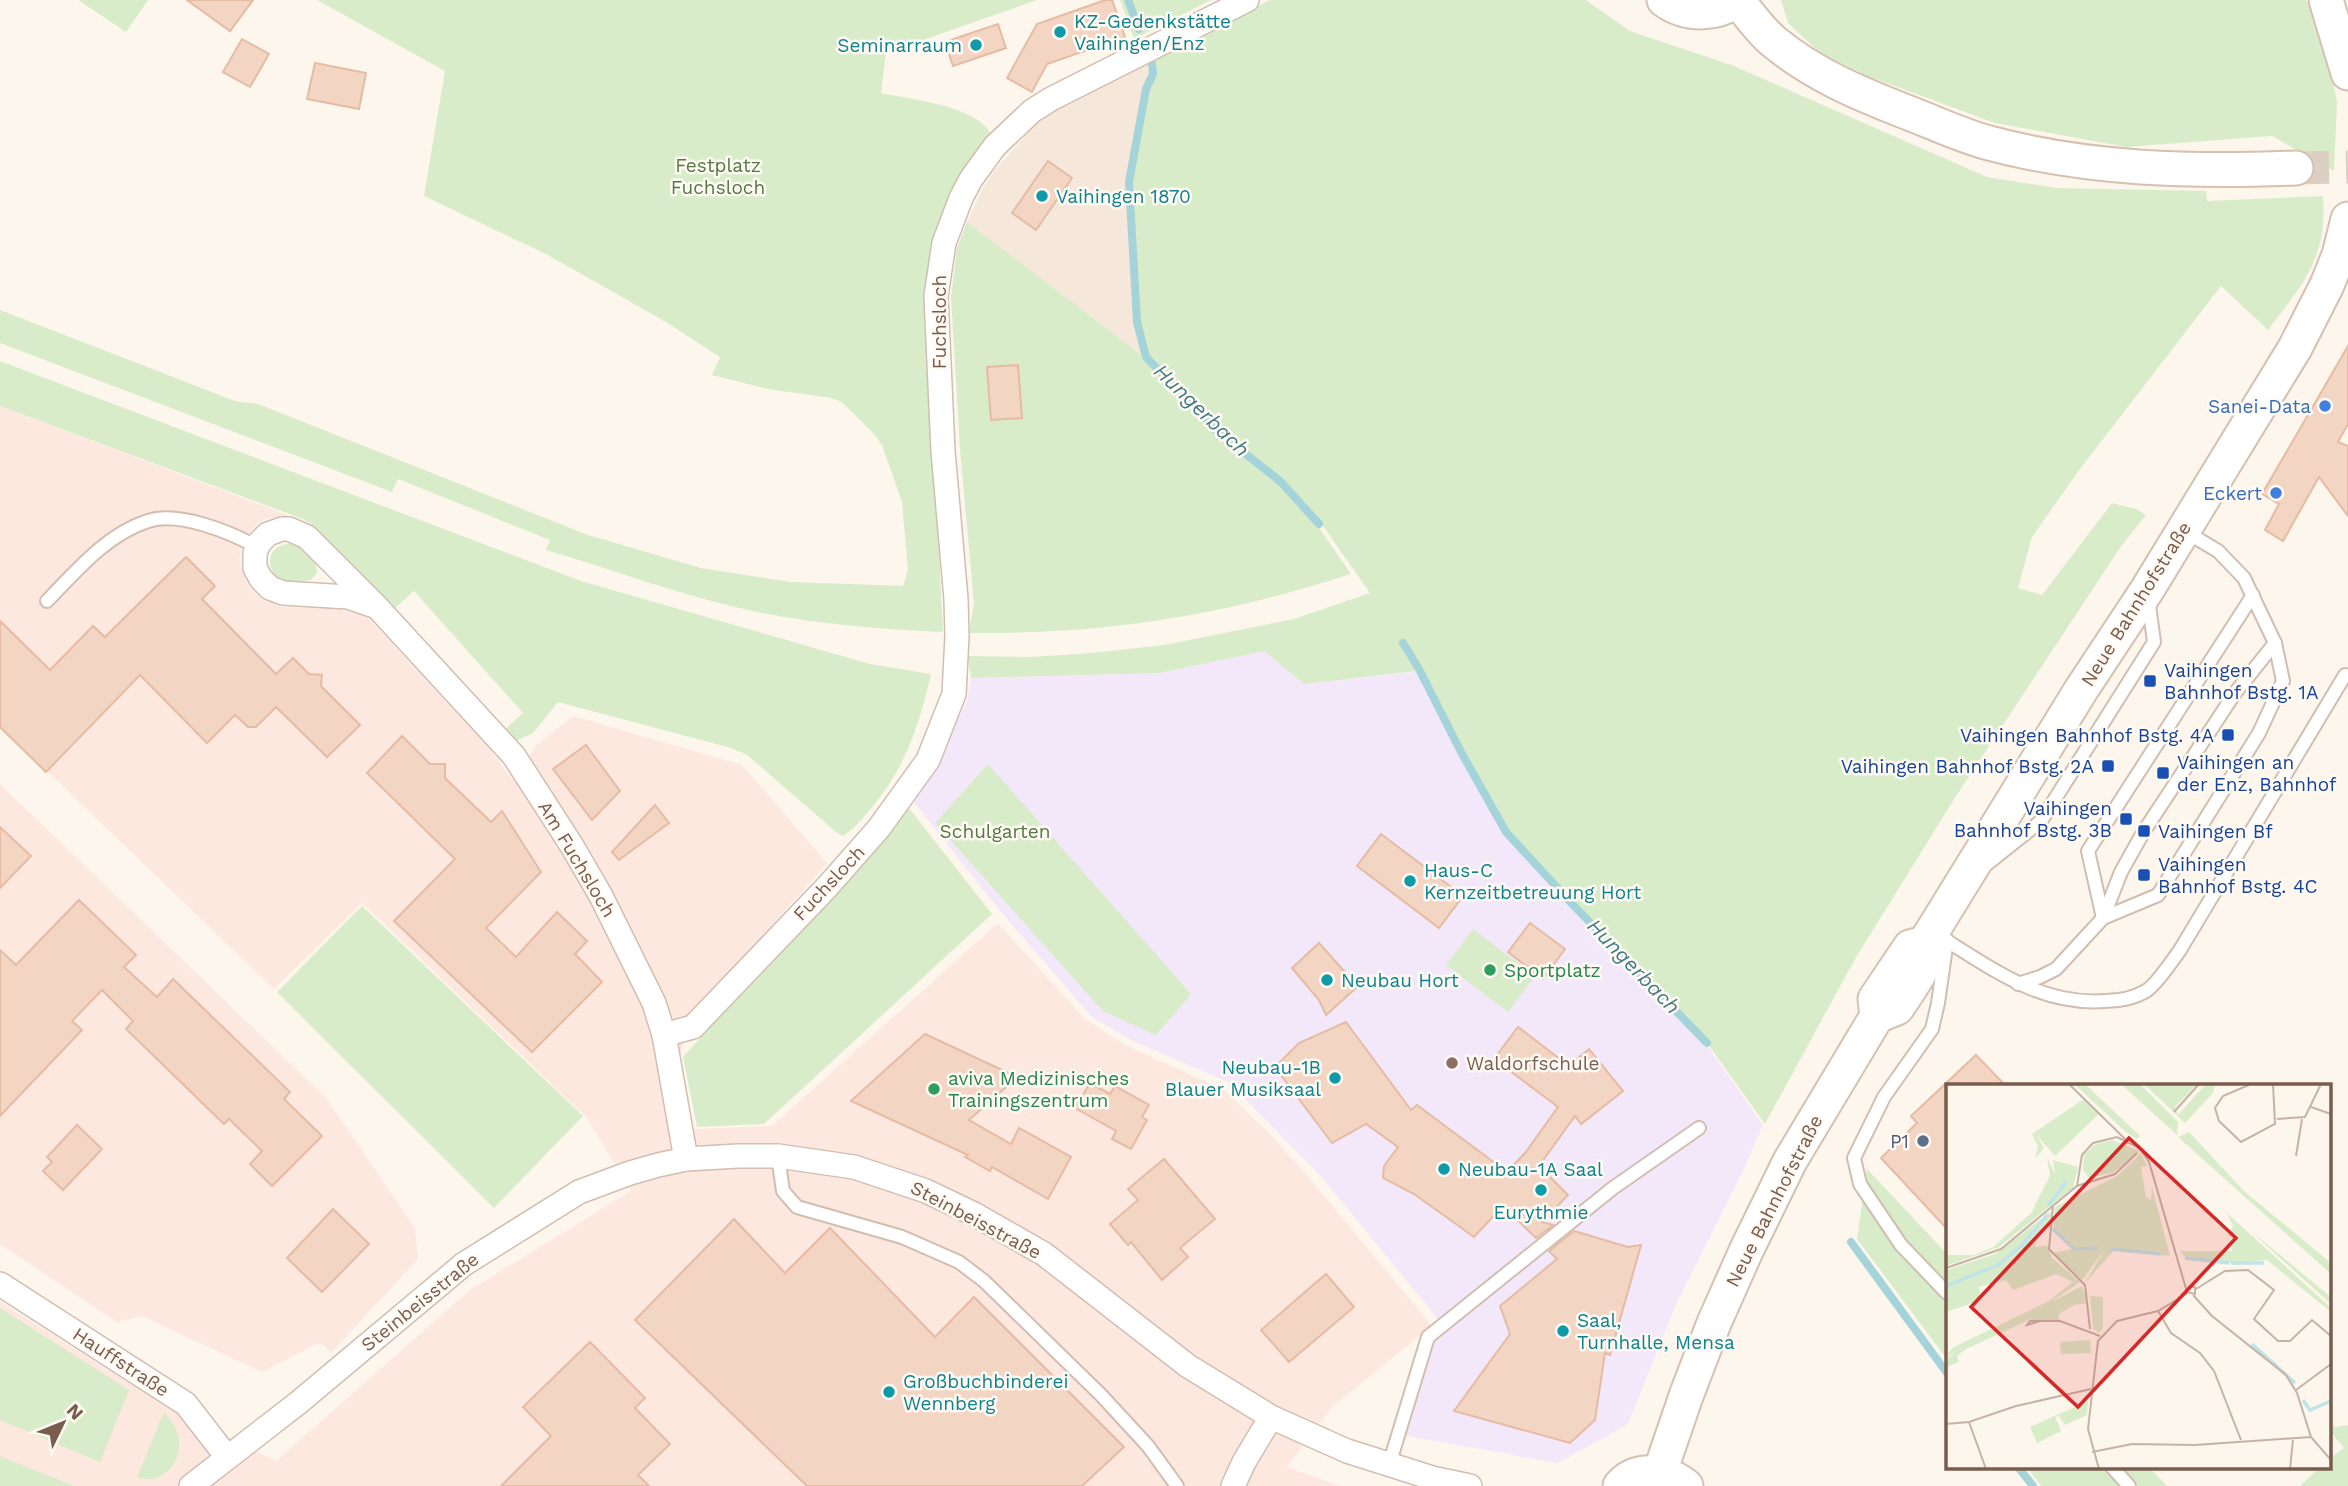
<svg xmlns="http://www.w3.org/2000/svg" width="2348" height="1486" font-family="'Work Sans',sans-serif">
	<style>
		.residential { fill: #f5e8da }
		.commercial { fill: #fde8e0 }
		.education { fill: #f3e8fa }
		.green { fill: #d8ecc9 }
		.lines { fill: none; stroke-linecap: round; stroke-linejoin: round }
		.stream { stroke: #a5d3da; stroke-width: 8 }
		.building { fill: #f3d5c3; stroke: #e6bba3; stroke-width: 2 }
		.secondary-tunnel { stroke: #dcd0c4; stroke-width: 33; stroke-dasharray: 33 17; stroke-linecap: butt }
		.service-casing { stroke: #d1beb0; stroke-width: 16 }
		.minor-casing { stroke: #d1beb0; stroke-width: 26 }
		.secondary-casing { stroke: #d6c0b0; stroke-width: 37 }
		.service { stroke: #fff; stroke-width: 12 }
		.minor { stroke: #fff; stroke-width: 23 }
		.secondary { stroke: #fff; stroke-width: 33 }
		.culture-dot { fill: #0f9aa8; stroke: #fffaf3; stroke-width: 2.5 }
		.shop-dot { fill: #3f7fe0; stroke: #fffaf3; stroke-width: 2.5 }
		.transit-dot { fill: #1a4fb4; stroke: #fffaf3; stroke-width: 2.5 }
		.leisure-dot { fill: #2e9e5b; stroke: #fffaf3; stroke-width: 2.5 }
		.education-dot { fill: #8d6e63; stroke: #fffaf3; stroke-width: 2.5 }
		.service-dot { fill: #5c6f8a; stroke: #fffaf3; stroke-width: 2.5 }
		.labels { text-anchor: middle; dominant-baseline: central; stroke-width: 5; stroke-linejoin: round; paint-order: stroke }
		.culture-label { font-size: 19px; fill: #0d838f; stroke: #fffaf3; text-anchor: start }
		.park-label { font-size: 19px; fill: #537a41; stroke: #fffaf3 }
		.street-label { font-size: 19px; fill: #7a5c4d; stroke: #fffaf3 }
		.shop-label { font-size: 19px; fill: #366cbe; stroke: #fffaf3; text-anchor: end }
		.transit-label { font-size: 19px; fill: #164399; stroke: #fffaf3; text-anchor: start }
		.leisure-label { font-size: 19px; fill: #27864d; stroke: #fffaf3; text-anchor: start }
		.education-label { font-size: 19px; fill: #785e54; stroke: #fffaf3; text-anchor: start }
		.service-label { font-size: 19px; fill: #4e5e75; stroke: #fffaf3; text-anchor: end }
		.water-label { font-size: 21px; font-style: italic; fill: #437c86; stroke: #fffaf3 }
		.inset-river { fill: none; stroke: #bfe3e8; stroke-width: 3.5 }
		.inset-road { fill: none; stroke: #c5b3a7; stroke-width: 2 }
		.view { fill: #d62828; fill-opacity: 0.15; stroke: #d62828; stroke-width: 3.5 }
		.inset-edge { fill: none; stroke: #7a5c4d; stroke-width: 3.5 }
	</style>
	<rect width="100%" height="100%" fill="#fdf6ec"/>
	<!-- residential -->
	<polygon class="residential" points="1149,63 1151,74 1144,88 1139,109 1127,182 1135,322 1144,357 967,222 983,188 995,170 1035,125 1057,110"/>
	<!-- commercial -->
	<g class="commercial">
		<polygon points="0,406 290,516 268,518 260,522 246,536 241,549 239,562 249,587 263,600 281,607 329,608 356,612 367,617 487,746 512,779 538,744 573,716 742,765 827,863 691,1016 680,1056 692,1129 772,1126 998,923 1085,1019 1127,1046 1224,1090 1273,1137 1310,1179 1432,1326 1333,1406 1287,1467 1340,1486 0,1486 0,1302 164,1405 276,1461 470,1290 631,1191 587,1118 362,903 274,989 0,726"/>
		<polygon points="0,784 326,1098 415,1228 418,1259 331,1353 320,1342 262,1372 142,1316 117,1322 0,1244"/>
	</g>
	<!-- education -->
	<polygon class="education" points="1264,651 1304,684 1416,672 1504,833 1706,1044 1763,1125 1742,1173 1676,1304 1628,1424 1558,1463 1402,1435 1432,1339 1443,1325 1320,1175 1228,1082 1129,1039 1091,1016 1000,911 914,802 914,794 967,703 971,678 1160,673"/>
	<!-- green -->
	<g class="green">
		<polygon points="78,0 148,0 126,32"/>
		<path d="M 317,0 L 1037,0 L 886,53 L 881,93 C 913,100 975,105 991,134 L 969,162 L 950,193 L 928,264 L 929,349 L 943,632 C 871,629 801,623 731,606 C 669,591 608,568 546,550 L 550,540 L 398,479 L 392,492 L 0,343 L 0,310 L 235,401 L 258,404 L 588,535 L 701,568 L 790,582 L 903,586 L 908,569 L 902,502 L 882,445 L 874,434 L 842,402 L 832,398 L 768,389 L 712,375 L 720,357 L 666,322 L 546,254 L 424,196 L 445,71 Z"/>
		<polygon points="1120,0 1211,0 1134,39"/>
		<path d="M 1270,0 L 1586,0 L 1630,31 L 1734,66 L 1987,177 L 2057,188 L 2206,191 L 2207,201 L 2323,196 C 2328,257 2303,284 2268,330 L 2221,286 L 2080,469 L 2032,537 L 2018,588 L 2042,595 L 2112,503 L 2136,509 L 2146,515 L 2122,545 L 1956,796 L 1855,959 L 1765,1124 L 1707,1043 L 1505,832 L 1417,671 L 1304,684 L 1264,651 L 1160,673 L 971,678 L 968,656 L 1031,657 L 1093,653 L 1164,645 L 1294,619 L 1370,593 L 1321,523 L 1283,480 L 1218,429 L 1148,356 L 1138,321 L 1131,182 L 1148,89 L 1155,74 L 1154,60 Z"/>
		<polygon points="1781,0 2306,0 2327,49 2337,102 2334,171 2272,136 2126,147 1995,123 1870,77 1820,53 1788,23"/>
		<path d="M 967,222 L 1144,357 L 1216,432 L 1280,483 L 1317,525 L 1351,574 C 1220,616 1108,634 969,633 L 974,604 L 960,449 L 951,298 L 957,248 Z"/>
		<path d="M 0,361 L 581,581 L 870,664 L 931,674 C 919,726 904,772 867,813 C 860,821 853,830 843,836 L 836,832 L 746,754 L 731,748 L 558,702 L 533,733 L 516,741 L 509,738 L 503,731 L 523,713 L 414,591 L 394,609 L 314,526 L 303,519 L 0,406 Z"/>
		<path d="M 291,544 C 303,547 318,559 317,573 L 311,580 L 283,582 C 263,570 266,544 291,544 Z"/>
		<polygon points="988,764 1191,994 1156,1035 1103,1011 935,823"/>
		<polygon points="908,807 992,914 764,1124 697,1127 683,1057"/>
		<polygon points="362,906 583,1116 494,1208 277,992"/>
		<polygon points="1473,929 1535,976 1508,1012 1446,965"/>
		<polygon points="1867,1169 1947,1254 1947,1359 1857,1239"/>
		<polygon points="0,1308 129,1390 100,1462 0,1420"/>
		<path d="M 164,1412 C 173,1421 180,1433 179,1446 C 178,1468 159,1485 137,1477 Z"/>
		<polygon points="2329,1422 2336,1427 2348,1425 2348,1486 2300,1486 2320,1467 2329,1467 2329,1459 2344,1448 2329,1430"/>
		<polygon points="0,1456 74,1486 0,1486"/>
		<polygon points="2027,1467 2149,1467 2167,1486 2041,1486"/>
	</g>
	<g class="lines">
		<!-- stream -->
		<g class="stream">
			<polyline points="1128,0 1139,29"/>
			<polyline points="1152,64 1153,74 1146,89 1129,182 1137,322 1146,357 1217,431 1281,482 1319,524"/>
			<polyline points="1403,643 1419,669 1461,752 1506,832 1575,907 1707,1043"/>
			<polyline points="1851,1242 1947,1373"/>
			<polyline points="2018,1467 2033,1486"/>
		</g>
	</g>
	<!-- building -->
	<g class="building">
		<polygon points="187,0 253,0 230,31"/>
		<polygon points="1105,0 1112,0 1125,37 1047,64 1032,92 1007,78 1037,24"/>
		<polygon points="998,24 1006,48 953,66 945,42"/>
		<polygon points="242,39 269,54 250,87 223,72"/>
		<polygon points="315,63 366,73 359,109 307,99"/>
		<polygon points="1048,161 1072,178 1036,230 1012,213"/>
		<polygon points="2348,346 2348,424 2338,442 2348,446 2348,516 2319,477 2283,541 2265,530 2279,504 2262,494"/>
		<polygon points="1018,365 1022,418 991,420 987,367"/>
		<polygon points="186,557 215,586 202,599 276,674 293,658 309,674 322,675 321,686 360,725 327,757 276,707 256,727 248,727 235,715 207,743 140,675 46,772 0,727 0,621 50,670 93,626 105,637"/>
		<polygon points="402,736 430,764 445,764 445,778 491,822 502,811 541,872 486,928 516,957 557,912 587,941 575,954 602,982 532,1052 394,921 455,859 367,773"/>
		<polygon points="586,745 620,791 592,820 553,769"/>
		<polygon points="655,805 669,823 619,860 612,852"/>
		<polygon points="0,827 31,856 0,888"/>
		<polygon points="1381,834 1463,896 1439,928 1357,866"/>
		<polygon points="79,900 136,955 124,967 157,997 173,979 290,1092 284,1099 322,1136 272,1186 250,1164 262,1151 229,1119 224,1124 126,1029 133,1021 102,990 72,1021 82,1030 0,1116 0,950 16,965"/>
		<polygon points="1530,923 1565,949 1543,979 1508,952"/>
		<polygon points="1319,943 1346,973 1356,988 1326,1015 1319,1000 1292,968"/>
		<polygon points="1346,1022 1411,1110 1417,1105 1507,1172 1525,1153 1558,1107 1494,1059 1518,1027 1569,1066 1589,1049 1623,1091 1581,1124 1575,1116 1539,1166 1568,1195 1542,1222 1553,1225 1536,1238 1503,1206 1474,1237 1414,1194 1383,1178 1384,1166 1398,1147 1366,1124 1332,1143 1275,1067 1299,1043"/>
		<polygon points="925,1034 1017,1077 969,1120 1011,1144 1019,1128 1071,1157 1048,1199 992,1167 990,1171 965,1157 968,1155 851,1101"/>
		<polygon points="1976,1055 2005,1085 1947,1085 1947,1229 1881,1158 1917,1123 1911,1116"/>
		<polygon points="1090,1083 1110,1094 1115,1086 1149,1105 1142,1117 1147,1120 1131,1149 1112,1139 1116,1131 1075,1108"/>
		<polygon points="77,1125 102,1149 63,1190 43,1171 52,1162 47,1157"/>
		<polygon points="1164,1159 1215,1219 1180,1248 1188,1257 1162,1280 1131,1242 1128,1245 1110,1224 1138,1200 1128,1189"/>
		<polygon points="333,1209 369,1244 322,1292 287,1258"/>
		<polygon points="734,1219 785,1273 830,1228 935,1337 974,1297 1124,1447 1082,1486 807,1486 635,1320"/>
		<polygon points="1574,1231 1628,1247 1641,1245 1610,1355 1605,1353 1595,1420 1570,1443 1454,1411 1510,1334 1500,1306 1557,1259 1549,1251"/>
		<polygon points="1326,1274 1354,1307 1289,1362 1261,1330"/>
		<polygon points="590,1342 645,1398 635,1408 670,1444 638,1475 649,1486 501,1486 551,1436 523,1407"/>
	</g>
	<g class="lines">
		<!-- secondary-tunnel -->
		<polyline class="secondary-tunnel" points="2296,168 2348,167"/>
		<!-- service casing -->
		<g class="service-casing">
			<g id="service">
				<path d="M 47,601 C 76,571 107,534 148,521 C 179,511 230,532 257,547"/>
				<polyline points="1987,864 2041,821 2154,642 2148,598"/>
				<polyline points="2103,918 2158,895 2259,733 2283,681 2275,643 2244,578 2218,551 2186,532"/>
				<polyline points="2103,918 2088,851 2253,595"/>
				<path d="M 1934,933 C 1989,966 2038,1006 2105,1001 C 2118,1001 2134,998 2146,991 C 2157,984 2172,961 2180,950 L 2345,675"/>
				<polyline points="1947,940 1938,1003 1932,1029 1884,1097 1854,1158 1860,1184 1901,1245 1947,1293"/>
				<polyline points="2018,984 2040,977 2056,969 2103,918 2121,872 2144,831 2235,693 2275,643"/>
				<polyline points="778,1156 783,1191 797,1207 902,1237 959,1262 984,1281 1101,1395 1148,1446 1177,1486"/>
				<polyline points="1389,1465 1428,1337 1613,1188 1699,1128"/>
				<polyline points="2112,1467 2129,1486"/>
			</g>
		</g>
		<!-- minor casing -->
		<g class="minor-casing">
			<g id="minor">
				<polyline points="377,607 348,597 283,593 270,588 261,579 255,568 255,553 259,543 268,534 282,529 289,529 307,537 377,607 514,756 572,846 601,896 654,1003 664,1035 686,1159"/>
				<polyline points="664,1035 693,1027 827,887 879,828 928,760 954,694 957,636 956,599 943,451 936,296 944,243 961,198 971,179 995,146 1032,111 1051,99 1247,0"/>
				<polyline points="0,1284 186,1404 227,1457"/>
				<polyline points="191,1486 298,1403 464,1264 579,1192 630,1173 658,1165 686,1159 738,1156 778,1156 854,1167 926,1191 974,1214 1044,1254 1188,1366 1271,1417 1347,1451 1432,1478 1470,1486"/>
				<polyline points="1233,1486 1244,1462 1271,1417"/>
			</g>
		</g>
		<!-- secondary casing -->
		<g class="secondary-casing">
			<g id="secondary">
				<path d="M 1664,0 C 1688,17 1715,15 1739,0"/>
				<polyline points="2326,0 2348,73"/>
				<path d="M 1738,1 C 1749,14 1760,30 1773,41 C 1814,75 1860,94 1909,113 C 1935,123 1962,136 1989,143 C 2090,170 2192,172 2296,168"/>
				<polyline points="1877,1016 1875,999 1910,947 1925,943"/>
				<polyline points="1660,1472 1686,1396 1714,1323 1746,1251 1790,1161 1877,1016 1897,1008 1909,990 1927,961 1925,943 2081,690 2147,590 2295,348 2327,285 2339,255 2348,219"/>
				<path d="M 1620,1486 C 1637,1466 1668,1471 1686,1486"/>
			</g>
		</g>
		<!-- service -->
		<use href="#service" class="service"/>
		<!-- minor -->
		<use href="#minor" class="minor"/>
		<!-- secondary -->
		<use href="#secondary" class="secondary"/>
	</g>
	<!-- markers -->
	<g class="culture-dot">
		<circle cx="1060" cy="32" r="7"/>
		<circle cx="976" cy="45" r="7"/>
		<circle cx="1042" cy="196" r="7"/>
		<circle cx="1410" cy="881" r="7"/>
		<circle cx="1327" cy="980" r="7"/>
		<circle cx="1335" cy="1078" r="7"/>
		<circle cx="1444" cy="1169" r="7"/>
		<circle cx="1541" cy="1190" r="7"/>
		<circle cx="1563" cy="1331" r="7"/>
		<circle cx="889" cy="1392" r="7"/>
	</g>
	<g class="shop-dot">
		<circle cx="2325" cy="406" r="7"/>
		<circle cx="2276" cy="493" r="7"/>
	</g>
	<g class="transit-dot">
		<rect x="2143" y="674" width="14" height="14" rx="3.5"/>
		<rect x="2221" y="728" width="14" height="14" rx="3.5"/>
		<rect x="2101" y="759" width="14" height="14" rx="3.5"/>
		<rect x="2156" y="766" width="14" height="14" rx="3.5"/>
		<rect x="2119" y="812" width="14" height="14" rx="3.5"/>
		<rect x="2137" y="824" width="14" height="14" rx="3.5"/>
		<rect x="2137" y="868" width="14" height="14" rx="3.5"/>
	</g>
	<g class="leisure-dot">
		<circle cx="1490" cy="970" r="7"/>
		<circle cx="934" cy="1089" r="7"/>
	</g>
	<circle class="education-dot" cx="1452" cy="1063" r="7"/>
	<circle class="service-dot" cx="1923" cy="1141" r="7"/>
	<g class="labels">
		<!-- culture labels -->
		<g class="culture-label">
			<text x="1074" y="21">KZ-Gedenkstätte<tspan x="1074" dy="22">Vaihingen/Enz</tspan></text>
			<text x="962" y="45" text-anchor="end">Seminarraum</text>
			<text x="1056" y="196">Vaihingen 1870</text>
			<text x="1424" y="870">Haus-C<tspan x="1424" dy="22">Kernzeitbetreuung Hort</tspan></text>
			<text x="1341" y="980">Neubau Hort</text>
			<text x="1321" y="1067" text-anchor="end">Neubau-1B<tspan x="1321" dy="22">Blauer Musiksaal</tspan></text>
			<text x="1458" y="1169">Neubau-1A Saal</text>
			<text x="1541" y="1212" text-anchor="middle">Eurythmie</text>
			<text x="1577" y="1320">Saal,<tspan x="1577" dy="22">Turnhalle, Mensa</tspan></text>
			<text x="903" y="1381">Großbuchbinderei<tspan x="903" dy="22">Wennberg</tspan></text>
		</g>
		<!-- park labels -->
		<g class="park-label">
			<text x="718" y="165">Festplatz<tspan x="718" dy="22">Fuchsloch</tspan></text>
			<text x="995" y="831">Schulgarten</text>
		</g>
		<!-- street labels -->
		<g class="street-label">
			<text transform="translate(939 322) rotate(-90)">Fuchsloch</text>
			<text transform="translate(2136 604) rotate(-58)">Neue Bahnhofstraße</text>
			<text transform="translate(577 859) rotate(59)">Am Fuchsloch</text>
			<text transform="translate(829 883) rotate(-47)">Fuchsloch</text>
			<text transform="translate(1774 1201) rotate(-63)">Neue Bahnhofstraße</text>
			<text transform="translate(976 1220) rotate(28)">Steinbeisstraße</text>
			<text transform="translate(420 1302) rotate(-39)">Steinbeisstraße</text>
			<text transform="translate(121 1362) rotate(33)">Hauffstraße</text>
		</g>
		<!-- shop labels -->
		<g class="shop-label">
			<text x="2311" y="406">Sanei-Data</text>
			<text x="2262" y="493">Eckert</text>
		</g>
		<!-- transit labels -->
		<g class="transit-label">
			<text x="2164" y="670">Vaihingen<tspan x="2164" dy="22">Bahnhof Bstg. 1A</tspan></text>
			<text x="2214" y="735" text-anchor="end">Vaihingen Bahnhof Bstg. 4A</text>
			<text x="2177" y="762">Vaihingen an<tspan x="2177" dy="22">der Enz, Bahnhof</tspan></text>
			<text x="2094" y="766" text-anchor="end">Vaihingen Bahnhof Bstg. 2A</text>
			<text x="2112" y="808" text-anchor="end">Vaihingen<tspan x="2112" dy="22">Bahnhof Bstg. 3B</tspan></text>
			<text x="2158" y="831">Vaihingen Bf</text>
			<text x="2158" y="864">Vaihingen<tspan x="2158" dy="22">Bahnhof Bstg. 4C</tspan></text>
		</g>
		<!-- leisure labels -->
		<g class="leisure-label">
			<text x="1504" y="970">Sportplatz</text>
			<text x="948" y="1078">aviva Medizinisches<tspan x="948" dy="22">Trainingszentrum</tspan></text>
		</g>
		<!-- education labels -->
		<g class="education-label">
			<text x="1466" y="1063">Waldorfschule</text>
		</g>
		<!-- service labels -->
		<g class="service-label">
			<text x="1909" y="1141">P1</text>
		</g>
		<!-- water labels -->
		<g class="water-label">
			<text transform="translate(1202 410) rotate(44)">Hungerbach</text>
			<text transform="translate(1634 966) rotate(46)">Hungerbach</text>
		</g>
	</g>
	<!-- overview -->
	<g transform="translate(1946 1084)">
		<rect width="385" height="385" fill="#fdf6ec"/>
		<path d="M 128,0 L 139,0 L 194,52 L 191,55 L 180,48 ZM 175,0 L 193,0 L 201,7 L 232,38 L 231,51 ZM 198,0 L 251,0 L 229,23 L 232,31 L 260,0 L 269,0 L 267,9 L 239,39 ZM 138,15 L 153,30 L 109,72 L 90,50 L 98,64 L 89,75 L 92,62 L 86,50 ZM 243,48 L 299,108 L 385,179 L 385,190 L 232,53 ZM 166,56 L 194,67 L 168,88 L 143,94 L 137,86 L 138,71 L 148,61 ZM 195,69 L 201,82 L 195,83 L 200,113 L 205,116 L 206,103 L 224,172 L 168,166 L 139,199 L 159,165 L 136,196 L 106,169 L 127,165 L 107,144 L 109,123 L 171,92 ZM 101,74 L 109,90 L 107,76 L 132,83 L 127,104 L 53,163 L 0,182 L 0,171 L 28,171 L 47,163 L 85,129 L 104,92 ZM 107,126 L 104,144 L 98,142 L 88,163 L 101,161 L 106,174 L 134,198 L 101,221 L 0,273 L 6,264 L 103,217 L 127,198 L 110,190 L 67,206 L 60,196 L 33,203 L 36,216 L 0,228 L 0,186 L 49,170 ZM 281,129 L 385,224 L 385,228 L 321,176 L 285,179 L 239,173 L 234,167 L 286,167 L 287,152 L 282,152 L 287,142 ZM 305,147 L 385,213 L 385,220 L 323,164 ZM 136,202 L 142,219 L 128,221 L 113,230 L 113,236 L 83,236 L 20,265 L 11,272 L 13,278 L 0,283 L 0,275 L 8,269 ZM 144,212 L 157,213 L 157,244 L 153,249 L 147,245 ZM 144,256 L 145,269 L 115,270 L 114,258 ZM 142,317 L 141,331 L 119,341 L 113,332 L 109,333 L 115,347 L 91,359 L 84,343 Z" fill="#d8ecc9"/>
		<path class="inset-river" d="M 102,122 L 120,98M 107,145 L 128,165 L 151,164M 165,165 L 215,170M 239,174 L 283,179M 285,179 L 318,179M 0,202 L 52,181 L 77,160 L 102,130M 306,260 L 349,299M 357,316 L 364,326 L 385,317"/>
		<path class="inset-road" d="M 123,0 L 179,55M 305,0 L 277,12 L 269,24 L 273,37 L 295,58 L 329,40 L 327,0M 365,23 L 385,30M 228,28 L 253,0M 331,35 L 359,33 L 375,0M 350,72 L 356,35M 131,102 L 136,71 L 147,59 L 171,53 L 194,64 L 203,78 L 241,208 L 249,210 L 249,203 L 242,203M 107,122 L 103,165 L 139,201 L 144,245M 0,184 L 55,165 L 131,102 L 169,90 L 191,69M 250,205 L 279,187 L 302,186 L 328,206 L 308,235 L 332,257 L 344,257 L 366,236 L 385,252M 247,211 L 266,232 L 340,291 L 351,309 L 365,353 L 385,376M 212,227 L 225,249 L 254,269 L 268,287 L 295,356M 94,237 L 81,241 L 84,237 L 114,237 L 154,252M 350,306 L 385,280M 23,338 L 40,385M 0,340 L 23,338 L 70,322 L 145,305M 146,368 L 186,360 L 249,361 L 365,353M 153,385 L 142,345 L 152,257 L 171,237 L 212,227 L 242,209M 344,385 L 347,356"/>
		<path class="view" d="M 183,54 L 290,154 L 132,323 L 25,223 Z"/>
		<rect width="385" height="385" class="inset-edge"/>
	</g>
	<!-- north arrow -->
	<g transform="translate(63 1423) rotate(47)" stroke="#fffaf3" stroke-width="5" paint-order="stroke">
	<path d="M0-5L12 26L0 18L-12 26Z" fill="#7a5c4d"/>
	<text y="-10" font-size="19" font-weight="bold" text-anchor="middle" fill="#7a5c4d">N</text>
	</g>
</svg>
